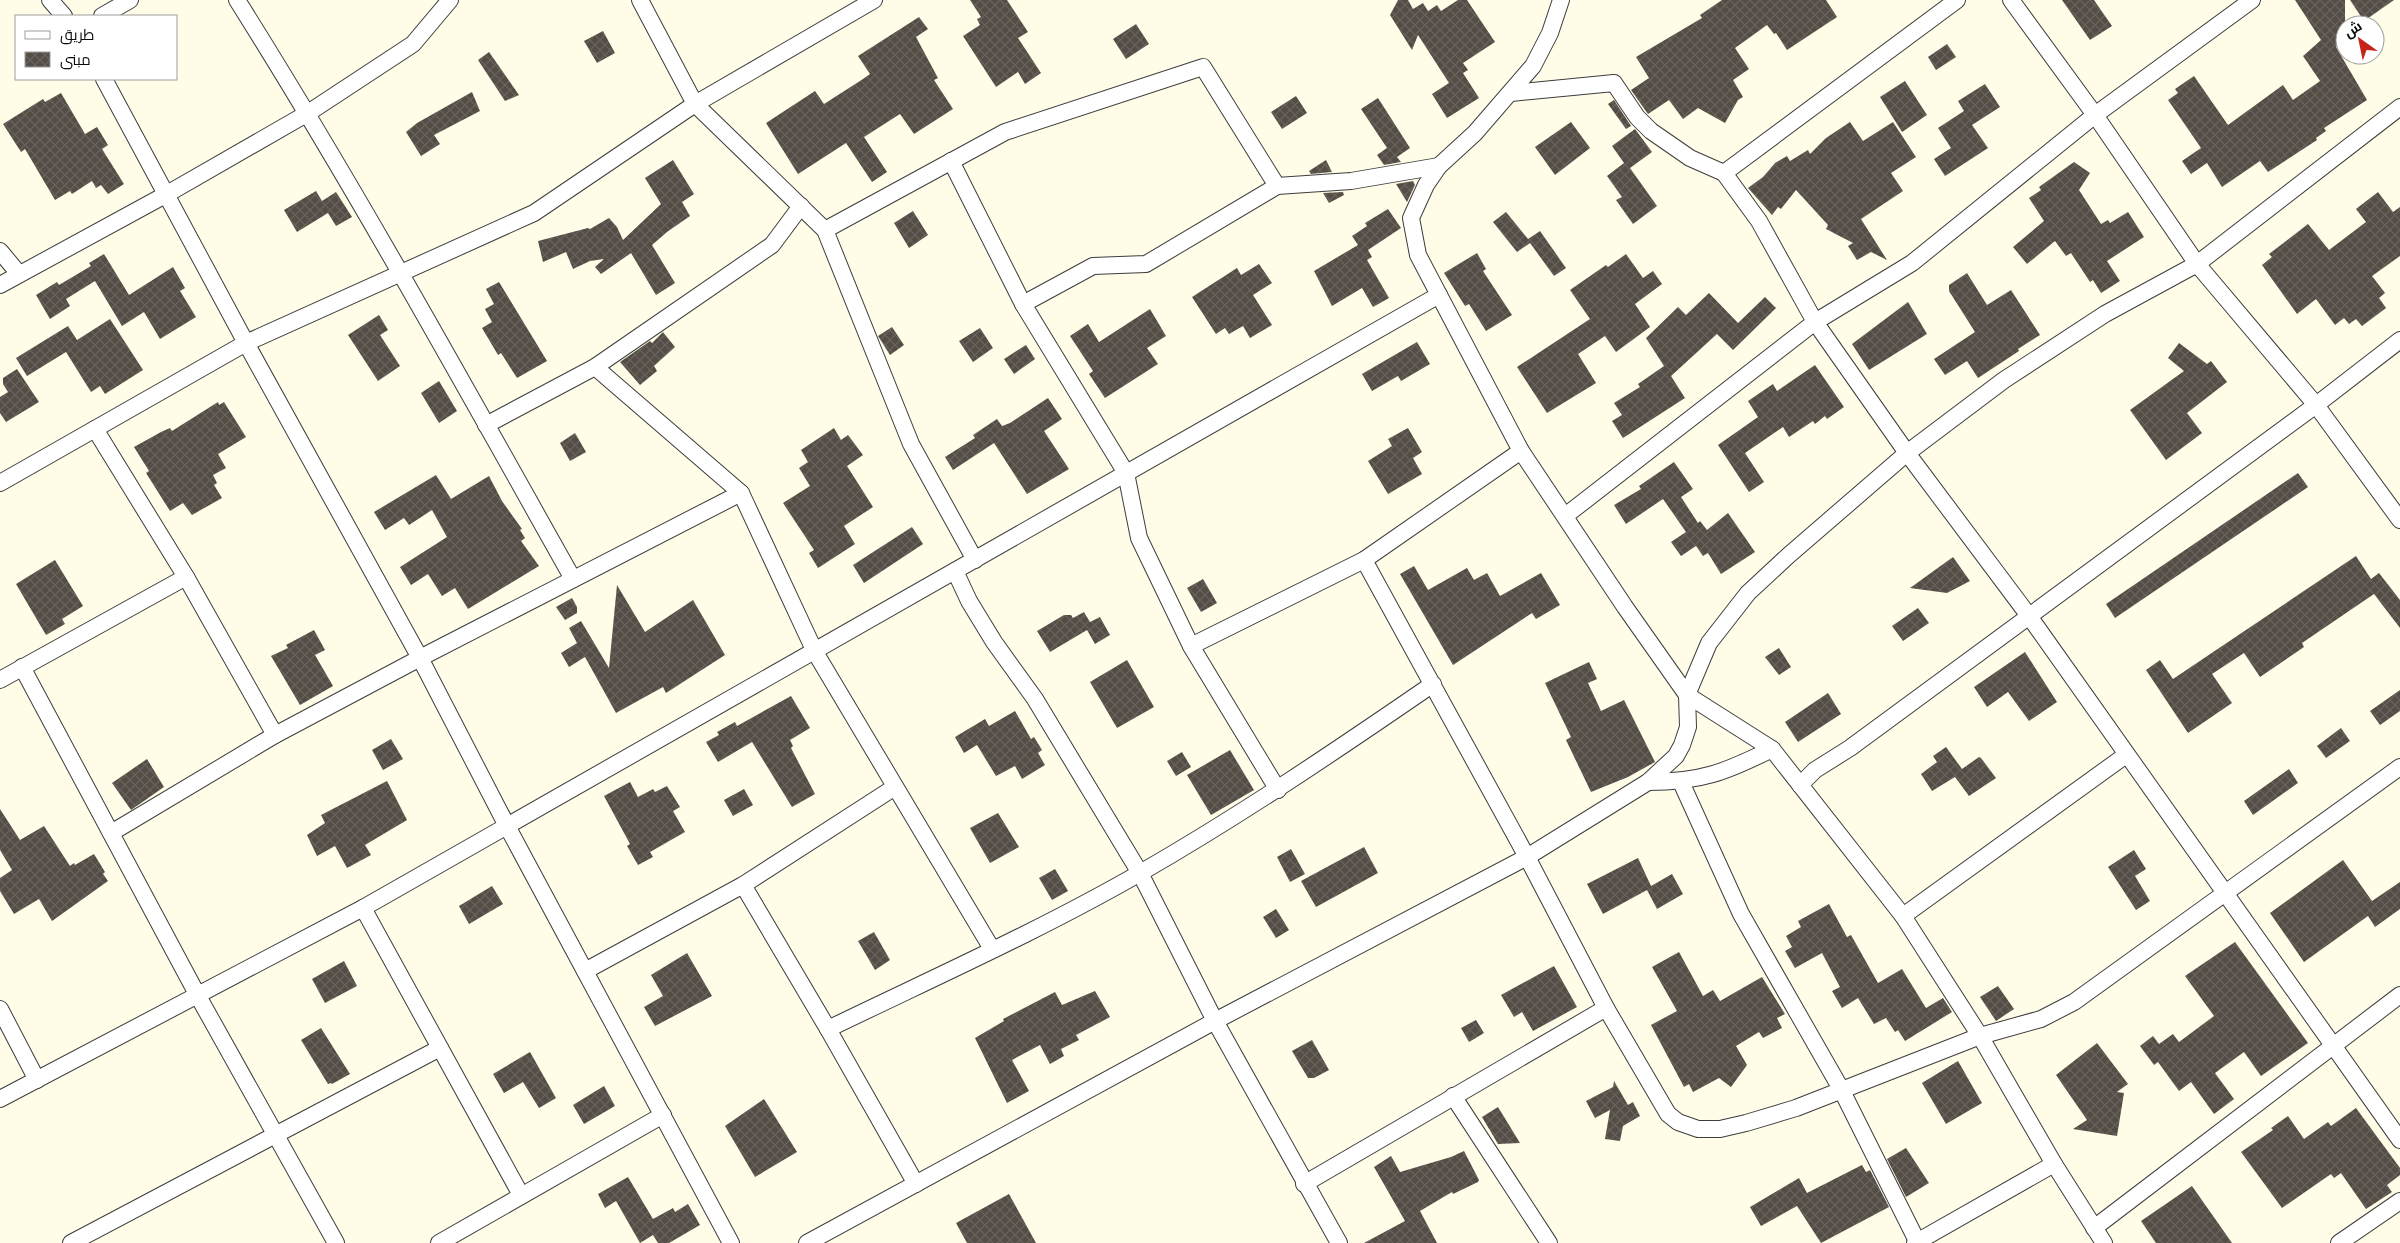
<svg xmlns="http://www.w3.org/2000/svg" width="2400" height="1243" font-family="Literata,Cairo,serif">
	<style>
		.building { fill: url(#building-cross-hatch) }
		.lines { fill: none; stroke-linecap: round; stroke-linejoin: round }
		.minor-casing { stroke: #3d3d3d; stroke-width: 18 }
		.minor { stroke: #fff; stroke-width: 16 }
	</style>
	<defs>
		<pattern id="building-cross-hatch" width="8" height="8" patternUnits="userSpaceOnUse" patternTransform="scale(1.25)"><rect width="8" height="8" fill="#544d46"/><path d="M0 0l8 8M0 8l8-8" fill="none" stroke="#68625c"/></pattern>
	</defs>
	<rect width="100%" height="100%" fill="#fffde7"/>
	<!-- building -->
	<g class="building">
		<polygon points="970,0 1007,0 1028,32 1018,38 1041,73 1025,84 1018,72 996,87 963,36 980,25 977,19 981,17"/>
		<polygon points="1398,0 1408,0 1413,9 1423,3 1428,11 1437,5 1441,11 1458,0 1467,0 1495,42 1463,63 1468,70 1463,73 1479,98 1447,118 1432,94 1449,83 1418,35 1412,50 1390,15"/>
		<polygon points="1722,0 1826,0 1837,17 1787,50 1776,33 1774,34 1767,25 1735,48 1749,69 1733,80 1743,97 1738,100 1725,123 1698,108 1683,119 1669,100 1648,114 1631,90 1649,78 1636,57 1702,18 1700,15"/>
		<polygon points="2062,0 2094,0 2112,26 2090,40"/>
		<polygon points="2295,0 2345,0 2345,41 2336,47 2367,100 2324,128 2326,131 2316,138 2317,140 2268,172 2260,161 2222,187 2207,163 2191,174 2182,161 2201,148 2168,100 2178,93 2175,89 2194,76 2228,125 2283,85 2293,100 2320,81 2303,56 2321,40"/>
		<polygon points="2350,0 2394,0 2364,21"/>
		<polygon points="919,17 928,29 916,37 938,78 934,80 953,109 914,134 900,114 864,137 887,172 872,182 846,143 798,174 766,123 815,91 824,104 863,79 870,74 858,56"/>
		<polygon points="1136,24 1149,44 1126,59 1113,39"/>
		<polygon points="603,31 615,53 597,63 584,41"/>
		<polygon points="1947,44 1956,57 1936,70 1928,57"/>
		<polygon points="489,52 519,95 505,101 478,60"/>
		<polygon points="1905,81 1927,115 1902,132 1880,97"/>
		<polygon points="1985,84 2000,107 1972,125 1988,148 1945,176 1934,159 1951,148 1938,128 1964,111 1958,101"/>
		<polygon points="472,92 480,111 434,135 440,144 421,156 406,132 417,123"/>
		<polygon points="61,93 85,134 97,127 108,145 102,149 124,184 108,194 101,185 96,188 92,181 72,194 70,191 55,200 25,149 21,152 3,124 43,99 45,102"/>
		<polygon points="1296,96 1307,113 1282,129 1271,112"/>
		<polygon points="1378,98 1410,148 1397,157 1401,162 1384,165 1377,155 1387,148 1361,109"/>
		<polygon points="1614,100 1631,126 1626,129 1608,104"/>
		<polygon points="1571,122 1590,148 1555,175 1535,147"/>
		<polygon points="1850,122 1863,141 1893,122 1916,157 1891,173 1903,191 1861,219 1887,260 1871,252 1857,260 1848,246 1853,243 1826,229 1828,225 1796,190 1781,209 1778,207 1772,215 1748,188 1763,177 1775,163 1787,156 1790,161 1808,150 1810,154 1826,138"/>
		<polygon points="1635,129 1652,152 1630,168 1657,206 1633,224 1616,200 1622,197 1607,176 1624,163 1612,146"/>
		<polygon points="673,160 694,194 682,202 690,216 667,232 652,245 675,283 656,295 631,253 601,274 595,267 604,259 590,261 573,269 566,252 543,262 538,241 588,228 590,229 609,218 617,227 623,240 661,204 645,178"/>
		<polygon points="1326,160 1332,172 1311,174 1309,171"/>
		<polygon points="2074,162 2090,173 2079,190 2101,224 2108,220 2110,223 2128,212 2144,237 2107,261 2120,281 2101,293 2093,280 2090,282 2071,253 2066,256 2055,241 2027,264 2013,247 2044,221 2029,198 2041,190 2039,187"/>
		<polygon points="1413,181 1415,185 1407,202 1396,184"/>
		<polygon points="316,191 322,201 336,192 352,217 336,226 328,213 297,232 284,210"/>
		<polygon points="1343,192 1344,195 1329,203 1323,193"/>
		<polygon points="2378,192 2393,212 2400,207 2400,256 2372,276 2385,293 2379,298 2386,308 2362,326 2356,319 2349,324 2344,318 2335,325 2316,299 2297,314 2262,265 2272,257 2269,254 2308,224 2329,250 2366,222 2356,209"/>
		<polygon points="1388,209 1401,228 1368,250 1372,257 1367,260 1389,298 1373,307 1362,288 1332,306 1314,271 1358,245 1352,236 1367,226 1365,223"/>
		<polygon points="913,211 928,235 909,248 894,223"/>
		<polygon points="1506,212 1528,239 1540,231 1566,268 1554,276 1530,243 1517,252 1493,222"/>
		<polygon points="1477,253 1486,269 1483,271 1512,315 1486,331 1469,304 1465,306 1444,273"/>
		<polygon points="104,254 129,295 173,267 185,288 180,291 196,317 160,339 144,312 122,326 95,281 66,299 70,306 50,319 36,295 57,282 59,285 91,266 89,263"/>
		<polygon points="1626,254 1643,278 1653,271 1662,284 1635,304 1650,327 1616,352 1605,336 1578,354 1596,383 1547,413 1517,367 1590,319 1570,290 1606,265 1608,267"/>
		<polygon points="1259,264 1272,283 1253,295 1272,325 1250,338 1243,326 1229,334 1225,328 1216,334 1192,297 1237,268 1241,275"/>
		<polygon points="1967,273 1987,305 2011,290 2040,335 2018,349 2019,351 1978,378 1967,361 1945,375 1934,359 1975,332 1949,291 1949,285"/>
		<polygon points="499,282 547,361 517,378 501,353 498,355 482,328 492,322 485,309 494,304 486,289"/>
		<polygon points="1709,293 1738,323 1765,297 1776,308 1733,350 1717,334 1671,376 1685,398 1623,438 1612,421 1622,415 1614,403 1640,387 1638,384 1664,366 1646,338 1678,307 1686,315"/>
		<polygon points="1908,302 1927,334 1869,370 1852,344"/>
		<polygon points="1150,309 1166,336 1147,348 1158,364 1105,398 1089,374 1093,371 1070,336 1088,324 1099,342"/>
		<polygon points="379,315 388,330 380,335 400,366 378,381 348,335"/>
		<polygon points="110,319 143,370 105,394 100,386 91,392 66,352 27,376 16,358 68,326 77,340"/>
		<polygon points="892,327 904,345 890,355 878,336"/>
		<polygon points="980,328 993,348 973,362 959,341"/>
		<polygon points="663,332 675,347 654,366 657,371 640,385 620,362 650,341 652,343"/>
		<polygon points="1417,342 1430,364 1401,381 1398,376 1372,391 1362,374"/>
		<polygon points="2179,343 2207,364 2211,361 2227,382 2187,413 2202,433 2166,460 2130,410 2184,371 2168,358"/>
		<polygon points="1026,345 1035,359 1014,374 1004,359"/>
		<polygon points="1815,365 1844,407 1827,419 1825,416 1815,424 1813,421 1789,437 1783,427 1745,453 1764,482 1749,492 1718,445 1758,417 1748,401 1773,384 1777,391"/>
		<polygon points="17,369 39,402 6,422 0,413 0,397 8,392 3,384 3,378"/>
		<polygon points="439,381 457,411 439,423 421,393"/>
		<polygon points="1048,398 1062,419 1044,431 1069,469 1027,494 994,443 953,470 945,457 975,438 973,435 997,419 1002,426 1010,423"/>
		<polygon points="218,402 219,405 224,402 246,437 218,454 226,468 213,475 217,483 214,485 222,498 192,515 183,503 170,511 146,473 149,471 134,447 161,432 170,428 172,431"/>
		<polygon points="834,428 841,440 848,435 863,455 847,466 873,507 844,526 855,544 818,568 809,553 814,550 783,503 810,486 799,468 808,462 801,450"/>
		<polygon points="1408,428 1422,452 1413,458 1422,474 1388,494 1368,461 1392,446 1388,439"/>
		<polygon points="575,433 586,452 570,461 560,443"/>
		<polygon points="1674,462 1693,489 1681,497 1698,523 1700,521 1707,530 1728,513 1755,552 1721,574 1708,553 1703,556 1696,546 1681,556 1671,542 1686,532 1663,499 1626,524 1614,505 1641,489 1639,486"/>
		<polygon points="2298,473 2308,487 2115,618 2106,604"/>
		<polygon points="436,475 451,499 489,476 502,501 522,529 520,530 525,538 521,541 539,566 468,609 455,588 442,596 428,574 411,585 400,567 447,537 432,510 409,525 404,518 385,530 374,512"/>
		<polygon points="912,527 923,544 864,583 853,565"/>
		<polygon points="2356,556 2371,579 2379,573 2400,600 2400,628 2374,594 2302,643 2304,647 2260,677 2244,653 2212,674 2232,703 2188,733 2146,670 2160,660 2173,679"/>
		<polygon points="1953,557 1970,581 1947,593 1910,588"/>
		<polygon points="55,560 83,606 62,619 65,624 46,635 16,584"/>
		<polygon points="1414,566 1428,590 1467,568 1474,580 1487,573 1500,596 1541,573 1560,605 1536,619 1532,613 1453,665 1400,574"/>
		<polygon points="1203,579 1217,603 1201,612 1187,588"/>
		<polygon points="617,585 645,632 693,600 725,655 666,693 663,687 616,713 585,657 569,667 561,653 577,643 569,628 581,621 609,668"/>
		<polygon points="572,598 577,607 577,613 565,620 556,607"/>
		<polygon points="1918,608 1929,623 1903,641 1892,626"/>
		<polygon points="1084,612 1090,622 1100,617 1110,635 1095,644 1087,630 1050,652 1037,631 1064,615 1071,615 1073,618"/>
		<polygon points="314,630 325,650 315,655 333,686 300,705 271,656 288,648 286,645"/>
		<polygon points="1779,648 1791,667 1779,675 1765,657"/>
		<polygon points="2025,652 2057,702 2029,721 2008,692 1987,707 1974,687"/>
		<polygon points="1127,660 1154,707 1117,728 1090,682"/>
		<polygon points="1589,662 1597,679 1588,683 1601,711 1624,700 1655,762 1628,777 1591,792 1566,740 1571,737 1545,683"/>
		<polygon points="2400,690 2400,711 2380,725 2370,711"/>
		<polygon points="1828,693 1841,714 1798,742 1785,722"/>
		<polygon points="791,696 810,728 790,740 793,746 791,748 815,794 792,807 752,742 718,762 706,742 719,735 717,732 735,722 737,726"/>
		<polygon points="1015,711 1031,739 1034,737 1042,750 1038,753 1045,765 1022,779 1015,766 996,776 977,745 964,753 955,737 985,719 989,726"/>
		<polygon points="2341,728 2350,741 2326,758 2317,746"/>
		<polygon points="391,739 403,759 383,770 372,750"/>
		<polygon points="1946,747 1962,769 1979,757 1981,758 1996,778 1969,796 1955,777 1932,791 1921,774 1937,762 1933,756"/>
		<polygon points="1230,750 1254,790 1211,815 1187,775"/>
		<polygon points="1182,752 1191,767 1176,776 1167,761"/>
		<polygon points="147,759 164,787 131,810 112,783"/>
		<polygon points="2289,769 2298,783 2253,815 2244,801"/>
		<polygon points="387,781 407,820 365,845 371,855 347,868 335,846 317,856 307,835 325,823 321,815"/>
		<polygon points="630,782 638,797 653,789 655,792 667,786 680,807 673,811 685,832 650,852 653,857 638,865 627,846 630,844 604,796"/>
		<polygon points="744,789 753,805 733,816 724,800"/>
		<polygon points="0,809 20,840 44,826 70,866 74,863 75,865 94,854 105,872 103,874 108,881 52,921 39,899 14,914 0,891 0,878 12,870 0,850"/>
		<polygon points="998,813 1019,847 990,863 970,828"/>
		<polygon points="1364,847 1378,873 1316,907 1301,881"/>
		<polygon points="1291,849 1305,874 1290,882 1277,857"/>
		<polygon points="2134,850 2146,869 2135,876 2150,901 2136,910 2108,867"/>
		<polygon points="1638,858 1651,886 1672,874 1683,894 1657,909 1647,890 1603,914 1587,884"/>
		<polygon points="2343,860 2372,901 2400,882 2400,909 2375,927 2368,916 2304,962 2270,913"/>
		<polygon points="1055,869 1068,891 1052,900 1039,878"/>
		<polygon points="492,886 503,904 469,924 459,906"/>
		<polygon points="1829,904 1847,937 1851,935 1878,983 1902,969 1926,1008 1943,998 1952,1012 1905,1041 1898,1030 1895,1032 1886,1018 1874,1024 1858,998 1842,1008 1832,991 1840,987 1822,953 1795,968 1785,951 1792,947 1786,936 1801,927 1798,921"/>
		<polygon points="1276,909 1289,930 1276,938 1263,917"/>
		<polygon points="874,932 890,960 875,970 858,941"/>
		<polygon points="2235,942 2308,1043 2261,1076 2244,1052 2215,1073 2234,1099 2214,1114 2191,1082 2179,1091 2158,1062 2154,1065 2140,1046 2153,1036 2159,1044 2173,1034 2179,1042 2214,1016 2185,976"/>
		<polygon points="1679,952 1703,996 1713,990 1720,1001 1762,977 1785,1014 1777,1018 1782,1028 1763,1038 1759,1032 1736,1046 1747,1065 1731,1087 1719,1078 1693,1092 1689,1084 1684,1087 1651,1025 1677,1011 1652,967"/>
		<polygon points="687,953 712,996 655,1026 644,1007 663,996 651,975"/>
		<polygon points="344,961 357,986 325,1003 312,979"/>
		<polygon points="1554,966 1577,1007 1533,1031 1522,1012 1514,1017 1501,995"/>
		<polygon points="1998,986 2014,1009 1996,1021 1980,997"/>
		<polygon points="1095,991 1110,1017 1076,1035 1079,1040 1061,1049 1064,1056 1050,1064 1040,1045 1012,1060 1029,1091 1007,1103 975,1038 1004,1021 1003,1019 1055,992 1062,1005"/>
		<polygon points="1476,1020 1484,1033 1469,1042 1461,1028"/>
		<polygon points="321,1028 350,1074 332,1084 331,1083 328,1084 301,1040"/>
		<polygon points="1312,1040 1329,1070 1314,1078 1308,1078 1292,1051"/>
		<polygon points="2097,1043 2128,1084 2117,1092 2124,1093 2117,1136 2073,1129 2087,1120 2056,1075"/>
		<polygon points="530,1052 556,1098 539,1108 523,1082 504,1093 493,1074"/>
		<polygon points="1958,1061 1982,1103 1946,1124 1922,1083"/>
		<polygon points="1614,1081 1628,1105 1633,1102 1640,1116 1623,1126 1620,1141 1605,1139 1610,1110 1595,1118 1586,1101 1613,1087"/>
		<polygon points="604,1086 615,1106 584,1124 573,1105"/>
		<polygon points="764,1099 797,1152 755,1177 725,1126"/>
		<polygon points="1498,1107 1520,1143 1498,1144 1482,1117"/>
		<polygon points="2356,1108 2400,1168 2400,1175 2387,1185 2392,1192 2366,1209 2341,1173 2334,1178 2331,1174 2282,1208 2241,1152 2273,1130 2271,1128 2288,1116 2304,1139 2328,1122 2331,1126"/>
		<polygon points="1906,1148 1929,1183 1906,1197 1887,1159"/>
		<polygon points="1464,1151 1479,1180 1478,1182 1453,1194 1452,1192 1420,1211 1437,1243 1364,1243 1405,1221 1374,1167 1391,1156 1400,1172 1451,1157"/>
		<polygon points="1862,1165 1866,1172 1870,1170 1889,1207 1821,1243 1797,1206 1761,1226 1750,1207 1799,1178 1807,1193"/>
		<polygon points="628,1177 653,1219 673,1208 675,1212 688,1204 700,1225 669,1243 658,1243 653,1235 640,1243 616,1201 605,1208 598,1194"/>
		<polygon points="2192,1186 2232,1243 2156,1243 2141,1221"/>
		<polygon points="1009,1194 1036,1243 967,1243 956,1223"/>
	</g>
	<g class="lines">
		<!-- minor casing -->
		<g class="minor-casing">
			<g id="minor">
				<polyline points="50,0 64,16"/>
				<path d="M 237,0 C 356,189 464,385 573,579"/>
				<polyline points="640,0 695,104 825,230 911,444 975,560"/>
				<polyline points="1561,0 1550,33 1533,66 1475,133 1439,166 1426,185 1411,218 1418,255 1521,451 1625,607 1687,695 1772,749 1903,916 1980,1036 2054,1164 2104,1243"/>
				<polyline points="2011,0 2095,115 2197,264 2316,405 2400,520"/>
				<polyline points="102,16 130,0"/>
				<polyline points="104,79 246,343 420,658 507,826 731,1243"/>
				<polyline points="1511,93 1614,83 1637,117 1651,131 1690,158 1724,173 1759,221 1815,322 1907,453 2029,616 2400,1140"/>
				<polyline points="951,161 1023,304 1126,473 1139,538 1191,646 1278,790"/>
				<polyline points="1724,173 1957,0"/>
				<polyline points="825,230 1005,132 1203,67 1277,186 1351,181 1439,166"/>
				<polyline points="0,251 19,274"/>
				<polyline points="0,285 167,194 308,113 413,44 450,0"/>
				<polyline points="1023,304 1093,266 1146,264 1277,186"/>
				<polyline points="595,367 741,493 815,652 992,949"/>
				<polyline points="486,425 595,367 772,245 801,206"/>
				<polyline points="95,429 186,577 275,735"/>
				<polyline points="0,483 246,343 534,213 695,104 874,0"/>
				<polyline points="1565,516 1815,322 1912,263 2095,115 2252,0"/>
				<polyline points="1364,560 1527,857 1606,1008 1668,1114 1678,1122 1698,1129 1720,1129 1746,1123 1796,1108 1980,1036 2041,1019 2074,1002 2400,767"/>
				<polyline points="955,571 969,601 994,642 1035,699 1140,873 1215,1021 1339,1243"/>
				<polyline points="1191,646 1364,560 1521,451"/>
				<polyline points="22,667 198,996 336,1243"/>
				<polyline points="0,680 186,577"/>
				<path d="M 1648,782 C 1701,782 1726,772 1772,749"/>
				<polyline points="1681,782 1741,914 1841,1089 1918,1243"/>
				<polyline points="1800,785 1815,770 1850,748 2316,405 2400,340"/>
				<polyline points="111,833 275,735 420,658 741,493"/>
				<polyline points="743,885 828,1029 916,1184"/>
				<polyline points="363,908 521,1195"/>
				<polyline points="1903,916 2126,755"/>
				<polyline points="585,971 743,885 895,787"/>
				<polyline points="0,1009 37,1080"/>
				<path d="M 828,1029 C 933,978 1039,931 1140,873 C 1241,815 1337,750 1433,684"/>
				<polyline points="1453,1096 1549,1243"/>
				<polyline points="0,1099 363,908 1439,295"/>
				<polyline points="1304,1184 1606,1008"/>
				<polyline points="2094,1228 2400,995"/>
				<polyline points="71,1243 440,1048"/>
				<polyline points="439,1243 663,1115"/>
				<polyline points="807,1243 1215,1021 1527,857 1648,782 1676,756 1682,745 1688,727 1687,695 1709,643 1748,593 1789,555 1907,453 2004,380 2105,314 2197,264 2400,107"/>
				<polyline points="1915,1243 2054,1164"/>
				<polyline points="2339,1243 2400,1201"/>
			</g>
		</g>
		<!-- minor -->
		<use href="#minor" class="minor"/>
	</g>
	<!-- legend -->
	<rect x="15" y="15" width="162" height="65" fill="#ffffff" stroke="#9d9d9d"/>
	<rect x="25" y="31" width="25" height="8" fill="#ffffff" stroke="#9d9d9d"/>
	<text x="60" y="40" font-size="15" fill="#0a0a0a">طريق</text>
	<rect x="25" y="52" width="25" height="15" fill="url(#building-cross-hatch)" stroke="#9d9d9d"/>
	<text x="60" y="65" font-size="15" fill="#0a0a0a">مبنى</text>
	<!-- north arrow -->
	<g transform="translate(2360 40) rotate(327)"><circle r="24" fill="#ffffff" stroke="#9d9d9d"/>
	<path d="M0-4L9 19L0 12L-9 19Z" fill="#c62417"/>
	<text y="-8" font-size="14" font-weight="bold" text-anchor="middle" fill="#0a0a0a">ش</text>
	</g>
</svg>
